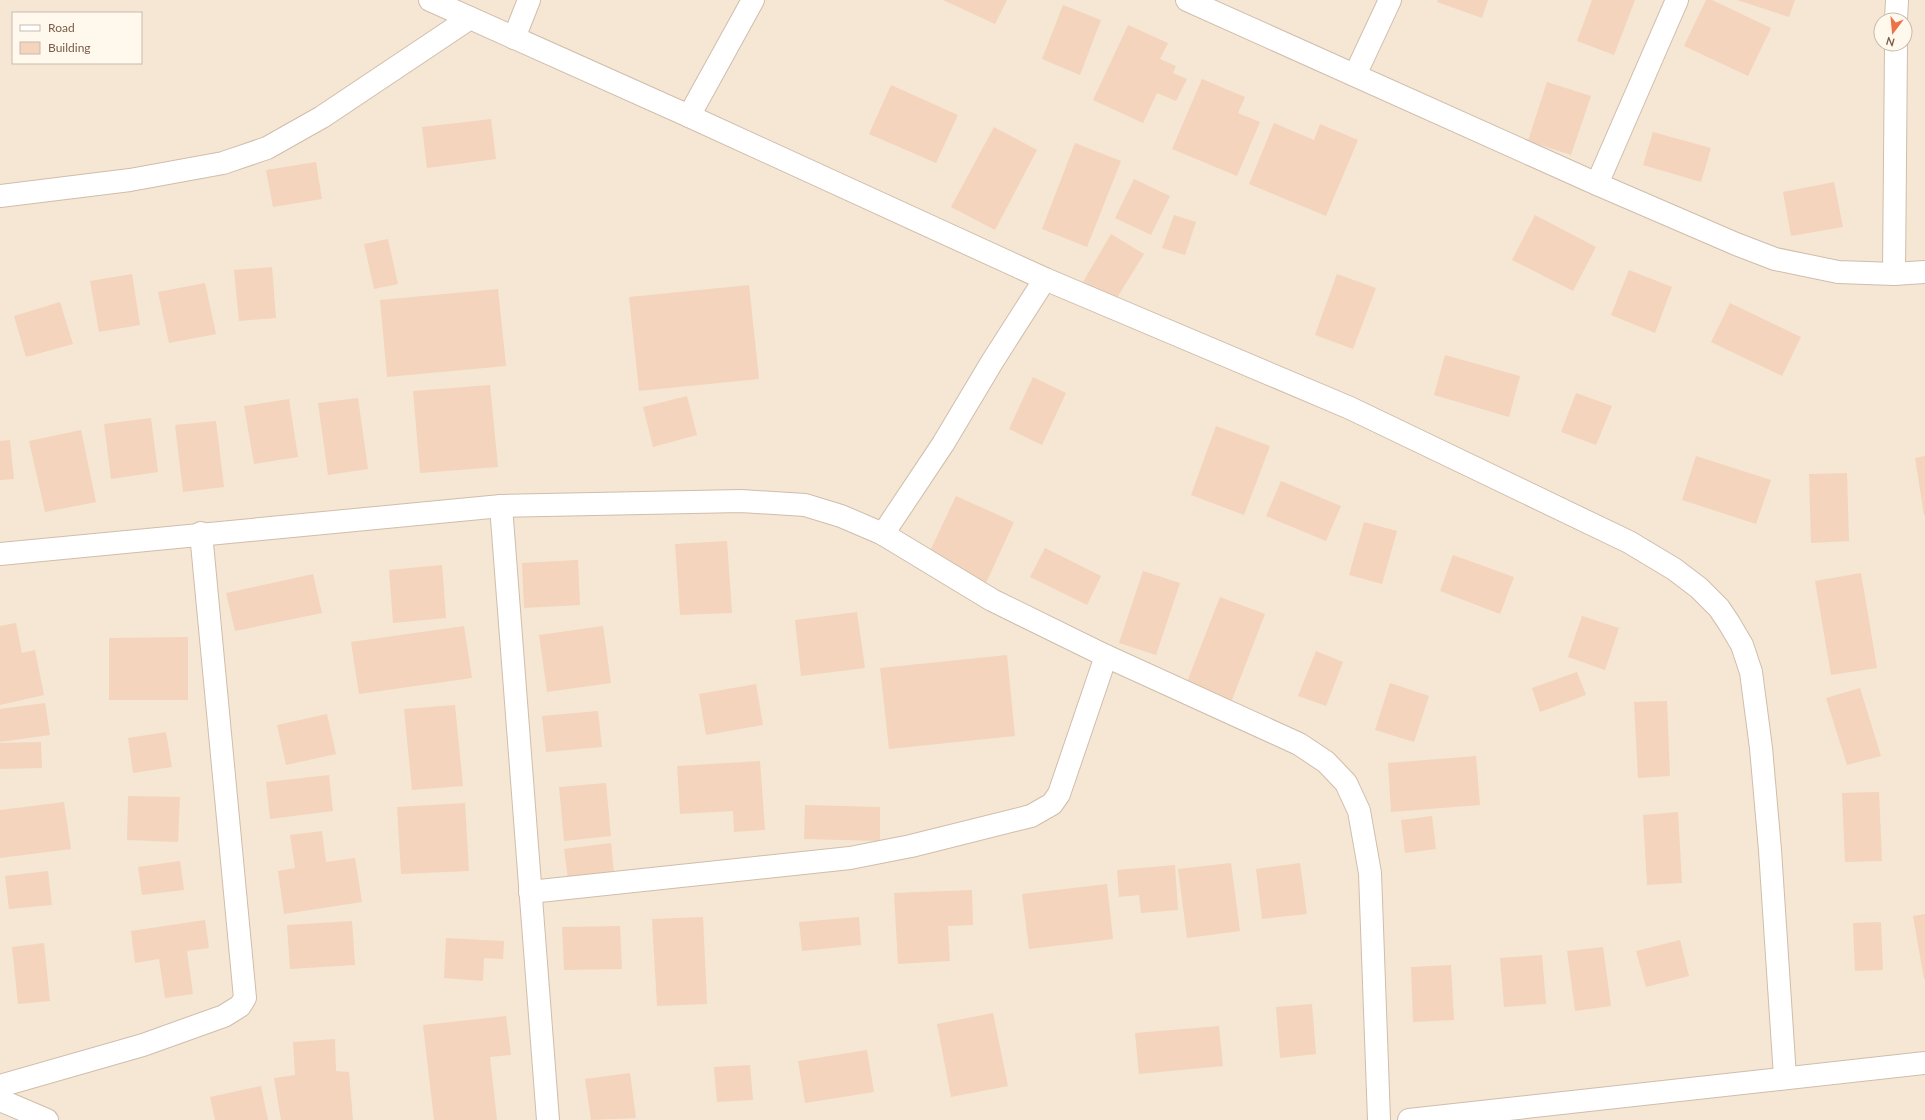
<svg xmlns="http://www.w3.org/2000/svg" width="1925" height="1120" font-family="Lato,sans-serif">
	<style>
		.residential { fill: #f5e7d4; fill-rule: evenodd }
		.building { fill: #f4d4bc }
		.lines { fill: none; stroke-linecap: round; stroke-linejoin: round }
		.minor-casing { stroke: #d0bdab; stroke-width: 24 }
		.minor { stroke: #fff; stroke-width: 22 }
	</style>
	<rect width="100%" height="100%" fill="#fdf5e6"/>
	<!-- residential -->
	<path class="residential" d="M 0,0 L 1925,0 L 1925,1120 L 0,1120 ZM 13,13 L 141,13 L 141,63 L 13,63 ZM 1881,20 L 1905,20 L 1905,44 L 1881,44 Z"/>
	<!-- building -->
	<g class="building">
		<polygon points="943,0 1007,0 995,24"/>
		<polygon points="1438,0 1488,0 1482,18 1437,2"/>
		<polygon points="1592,0 1635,0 1614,55 1577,41"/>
		<polygon points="1706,0 1712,0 1771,28 1748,76 1684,46"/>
		<polygon points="1737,0 1795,0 1789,17"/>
		<polygon points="1063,5 1101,20 1080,75 1042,59"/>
		<polygon points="1128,25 1168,43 1160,59 1176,66 1173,73 1187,79 1176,101 1157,93 1143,123 1093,100"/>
		<polygon points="1202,79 1245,97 1238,113 1260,122 1237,176 1172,149"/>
		<polygon points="1547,82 1591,96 1571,155 1528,141"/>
		<polygon points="891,85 958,115 936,163 869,134"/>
		<polygon points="491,119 496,159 427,168 422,127"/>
		<polygon points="1274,123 1314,140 1320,124 1358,140 1326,216 1249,184"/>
		<polygon points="994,127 1037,150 995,230 951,207"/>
		<polygon points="1653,132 1711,148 1701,182 1643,165"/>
		<polygon points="1075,143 1121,161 1087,247 1042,229"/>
		<polygon points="316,162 322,199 273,207 266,170"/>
		<polygon points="1134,179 1170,196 1151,235 1115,218"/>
		<polygon points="1834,182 1843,227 1791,236 1783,192"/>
		<polygon points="1174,215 1196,222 1185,255 1162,248"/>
		<polygon points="1535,215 1596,247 1573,291 1512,260"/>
		<polygon points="1111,234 1144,254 1115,301 1083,282"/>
		<polygon points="388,239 398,284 374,289 364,244"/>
		<polygon points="272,267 276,318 239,321 234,270"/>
		<polygon points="1629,270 1672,287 1655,333 1611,315"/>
		<polygon points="132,274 140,325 99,332 90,281"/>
		<polygon points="1337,274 1376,288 1353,349 1315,335"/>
		<polygon points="205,283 216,334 169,343 158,292"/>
		<polygon points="749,285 759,379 639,391 629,297"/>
		<polygon points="498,289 506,366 387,377 380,300"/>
		<polygon points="60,302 73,344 26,357 14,316"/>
		<polygon points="1730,303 1801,337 1782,376 1711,342"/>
		<polygon points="1445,355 1520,376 1509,417 1434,395"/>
		<polygon points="1033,377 1066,393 1042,445 1009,429"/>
		<polygon points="490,385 498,467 420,473 413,391"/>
		<polygon points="1576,393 1612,406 1596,445 1561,432"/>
		<polygon points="687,396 697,435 653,447 643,407"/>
		<polygon points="358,398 368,469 328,475 318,403"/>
		<polygon points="289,399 298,457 254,464 244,406"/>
		<polygon points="151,418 158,472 111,479 104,424"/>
		<polygon points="216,421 224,487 183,492 175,425"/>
		<polygon points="1216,426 1270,446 1244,515 1191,495"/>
		<polygon points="81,430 96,502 45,512 29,441"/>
		<polygon points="10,440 14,479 0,480 0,441"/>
		<polygon points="1696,456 1771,480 1756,524 1682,500"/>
		<polygon points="1925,456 1925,515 1924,515 1915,458"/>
		<polygon points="1847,473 1849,541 1811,543 1809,474"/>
		<polygon points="1281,481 1341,506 1326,541 1266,516"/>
		<polygon points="956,496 1014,522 986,583 928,555"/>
		<polygon points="1364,522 1397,531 1382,584 1349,575"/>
		<polygon points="727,541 732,613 680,615 675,544"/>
		<polygon points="1045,548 1101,576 1087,605 1030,577"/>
		<polygon points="1453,555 1514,577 1500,614 1440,591"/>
		<polygon points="578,560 580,605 524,608 522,563"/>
		<polygon points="442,565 446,618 393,623 389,570"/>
		<polygon points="1143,571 1180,583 1156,655 1119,643"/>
		<polygon points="1861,573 1877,668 1831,675 1815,581"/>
		<polygon points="313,574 322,613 235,631 226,593"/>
		<polygon points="1220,597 1265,614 1230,705 1185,687"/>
		<polygon points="857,612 865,668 801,676 795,620"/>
		<polygon points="1582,616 1619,628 1605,670 1568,657"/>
		<polygon points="16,623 22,653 35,650 44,695 0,705 0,626"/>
		<polygon points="464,626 472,678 359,694 351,642"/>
		<polygon points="603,626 611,683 547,692 539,635"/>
		<polygon points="188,637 188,700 109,700 109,638"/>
		<polygon points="1316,651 1343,662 1326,706 1298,696"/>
		<polygon points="1007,655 1015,736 889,749 880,668"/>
		<polygon points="1577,672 1586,695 1540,712 1532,688"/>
		<polygon points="1390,683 1429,696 1414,742 1375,730"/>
		<polygon points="756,684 763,725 706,735 699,694"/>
		<polygon points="1860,688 1881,756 1847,765 1826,698"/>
		<polygon points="1667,701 1670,776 1638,778 1634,702"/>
		<polygon points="45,703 50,735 0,742 0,709"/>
		<polygon points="455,705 463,786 412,790 404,709"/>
		<polygon points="598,711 602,747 546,752 542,716"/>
		<polygon points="327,714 336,754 286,765 277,725"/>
		<polygon points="166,732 172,767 133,773 128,738"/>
		<polygon points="41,742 42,768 0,769 0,743"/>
		<polygon points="1476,756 1480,805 1391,812 1388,763"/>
		<polygon points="760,761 765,830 734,832 733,811 680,814 677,766"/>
		<polygon points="329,775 333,811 270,819 266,782"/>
		<polygon points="606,783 611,836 564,841 559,787"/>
		<polygon points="1879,792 1882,861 1845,862 1842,793"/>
		<polygon points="128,796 180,797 178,842 127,840"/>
		<polygon points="64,802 71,849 0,858 0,810"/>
		<polygon points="465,803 469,871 401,874 397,807"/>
		<polygon points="805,805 880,807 880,841 804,839"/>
		<polygon points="1678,812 1682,883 1647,885 1643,815"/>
		<polygon points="1432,816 1436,849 1405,853 1401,820"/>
		<polygon points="322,831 326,862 355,858 362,902 284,914 278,871 295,868 290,835"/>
		<polygon points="611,843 614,873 568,879 564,849"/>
		<polygon points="180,861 184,890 142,895 138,867"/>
		<polygon points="1231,863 1240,931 1187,938 1178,869"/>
		<polygon points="1300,863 1307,914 1262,919 1256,869"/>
		<polygon points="1175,865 1178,910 1141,913 1139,895 1119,897 1117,870"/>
		<polygon points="48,871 52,905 9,909 5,876"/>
		<polygon points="1107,884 1113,939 1029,949 1022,894"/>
		<polygon points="972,890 973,925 948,926 950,961 898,964 894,893"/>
		<polygon points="1925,914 1925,979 1924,979 1913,916"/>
		<polygon points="703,917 707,1004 657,1006 652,919"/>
		<polygon points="859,917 861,945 802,951 799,922"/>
		<polygon points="205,920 209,948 187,951 193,994 165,998 159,959 135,963 131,931"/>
		<polygon points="352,921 355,965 290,969 287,925"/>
		<polygon points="1881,922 1883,970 1855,971 1853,923"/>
		<polygon points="620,926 622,969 564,970 562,927"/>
		<polygon points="446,938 504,941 503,959 484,958 483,981 444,978"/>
		<polygon points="1680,940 1689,976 1646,987 1636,951"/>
		<polygon points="44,943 50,1001 18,1004 12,947"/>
		<polygon points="1603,947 1611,1006 1575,1011 1567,951"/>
		<polygon points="1542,955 1546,1004 1504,1007 1500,958"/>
		<polygon points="1451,965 1454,1020 1413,1022 1411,967"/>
		<polygon points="1312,1004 1316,1054 1280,1058 1276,1007"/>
		<polygon points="993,1013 1008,1086 951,1097 937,1024"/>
		<polygon points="506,1016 511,1055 490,1057 497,1120 434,1120 423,1025"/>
		<polygon points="1219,1026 1223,1066 1139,1074 1135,1033"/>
		<polygon points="335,1039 336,1071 349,1072 353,1120 281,1120 274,1078 295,1075 293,1042"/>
		<polygon points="867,1050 874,1092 805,1103 798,1061"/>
		<polygon points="750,1065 753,1100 717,1102 714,1067"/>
		<polygon points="630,1073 636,1118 591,1120 585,1079"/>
		<polygon points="261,1086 268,1120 215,1120 210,1097"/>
	</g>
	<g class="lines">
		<!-- minor casing -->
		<g class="minor-casing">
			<g id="minor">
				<polyline points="430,0 689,116 753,0"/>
				<polyline points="1187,0 1597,184 1736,244 1775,259 1838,272 1894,274 1925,272"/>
				<polyline points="1896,20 1897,0"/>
				<polyline points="514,38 529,0"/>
				<polyline points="1355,75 1390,0"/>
				<polyline points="689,116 1045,279 1350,408 1629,542 1674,569 1699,588 1719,608 1729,623 1742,645 1751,672 1761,748 1770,850 1785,1077"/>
				<polyline points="1597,184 1677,0"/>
				<polyline points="0,196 130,180 223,163 267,148 322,117 470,18"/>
				<polyline points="1894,274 1896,44"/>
				<polyline points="501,506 548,1120"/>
				<polyline points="883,534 943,444 992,362 1045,279"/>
				<polyline points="0,554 501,506 741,501 805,505 841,516 883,534 992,600 1106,656 1299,744 1326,762 1346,783 1359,811 1370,873 1379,1120"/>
				<polyline points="530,892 850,858 911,846 1031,816 1052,804 1059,794 1106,656"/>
				<polyline points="0,1086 143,1045 224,1016 240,1006 245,998 201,533"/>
				<polyline points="0,1100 47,1120"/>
				<polyline points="1409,1120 1925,1063"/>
			</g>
		</g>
		<!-- minor -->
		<use href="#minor" class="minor"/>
	</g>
	<!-- legend -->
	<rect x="12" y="12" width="130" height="52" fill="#fff9ed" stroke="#c9baab"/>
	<rect x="20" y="25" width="20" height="6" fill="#ffffff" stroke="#c9baab"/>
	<text x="48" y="32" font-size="12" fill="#785c49">Road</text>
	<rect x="20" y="42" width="20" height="12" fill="#f4d4bc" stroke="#c9baab"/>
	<text x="48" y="52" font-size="12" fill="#785c49">Building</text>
	<!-- north arrow -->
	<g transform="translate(1893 32) rotate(196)"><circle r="19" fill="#fff9ed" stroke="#c9baab"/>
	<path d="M0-3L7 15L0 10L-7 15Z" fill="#ed7146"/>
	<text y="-6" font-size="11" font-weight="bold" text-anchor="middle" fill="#785c49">N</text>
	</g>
</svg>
